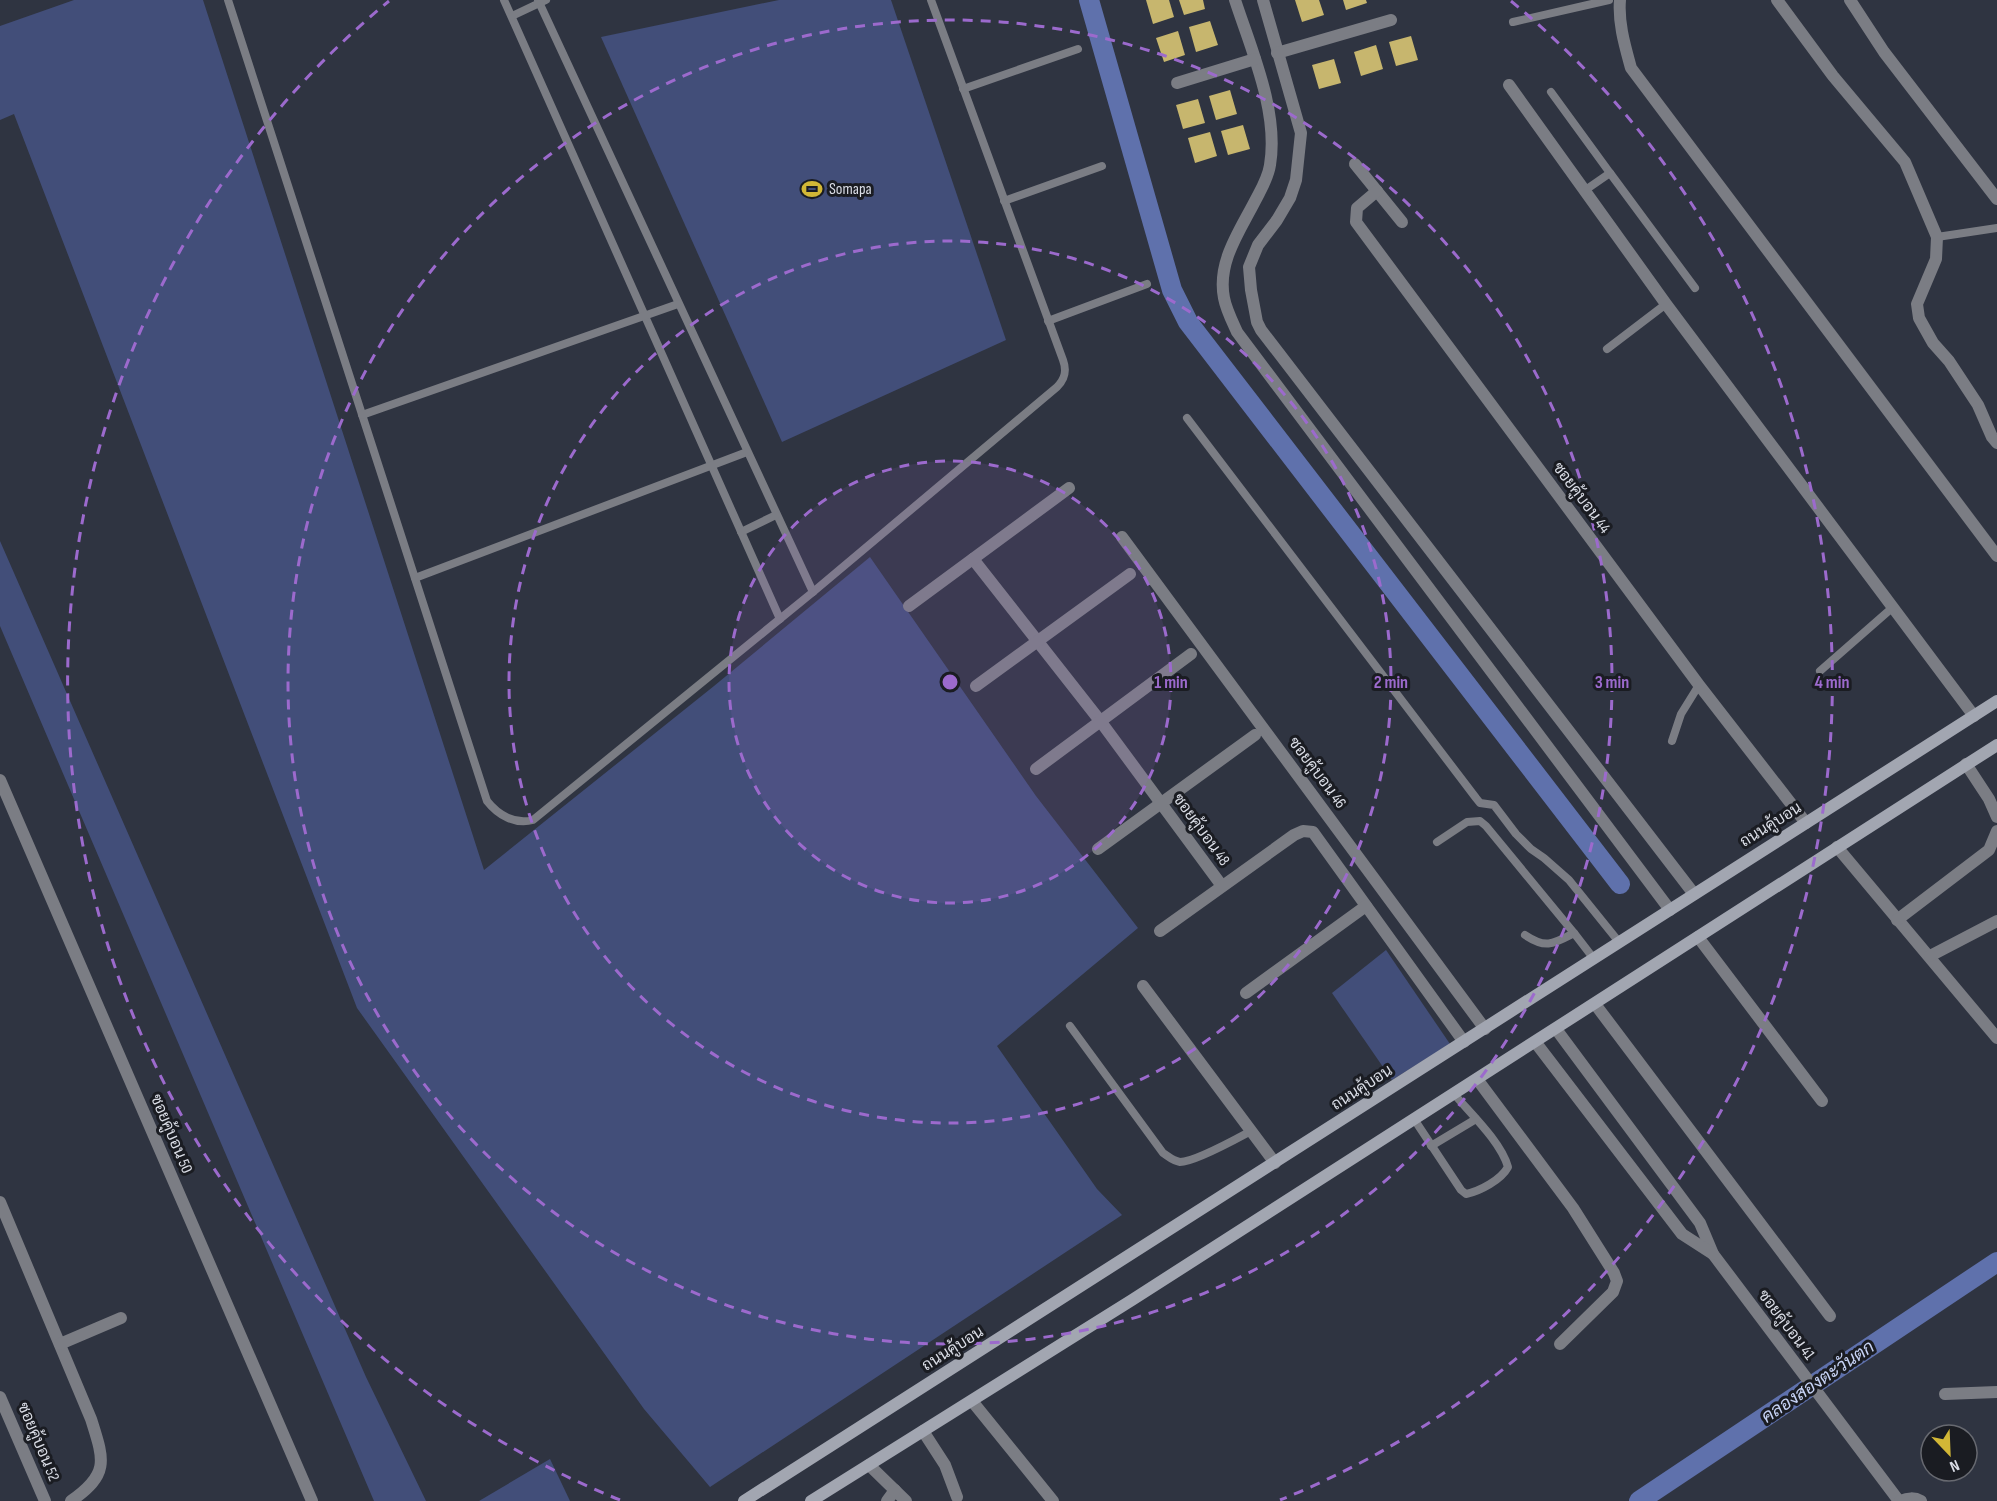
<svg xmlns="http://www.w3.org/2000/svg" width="1997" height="1501" font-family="'Sofia Sans Condensed',Sarabun,sans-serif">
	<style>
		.green { fill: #424e79 }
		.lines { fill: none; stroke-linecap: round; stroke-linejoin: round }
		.canal { stroke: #5f71ac; stroke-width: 20 }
		.building { fill: #c7b66e }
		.service { stroke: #7b7d84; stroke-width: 8 }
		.minor { stroke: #7b7d84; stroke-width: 12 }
		.secondary { stroke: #a2a6b1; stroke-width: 12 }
		.ring { fill: none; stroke: #9c6acd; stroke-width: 3; stroke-dasharray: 10 8 }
		.labels { text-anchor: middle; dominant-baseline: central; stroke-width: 6; stroke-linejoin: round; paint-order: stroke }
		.poi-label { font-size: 16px; fill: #dadde6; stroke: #1a1c22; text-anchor: start }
		.street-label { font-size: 16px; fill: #dadde6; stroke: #1a1c22 }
		.water-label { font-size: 18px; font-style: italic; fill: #c6d2f4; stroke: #1a1c22 }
		.centre { fill: #9c6acd; stroke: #1a1c22; stroke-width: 3 }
		.ring-label { font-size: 18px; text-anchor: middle; font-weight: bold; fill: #9c6acd; stroke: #1a1c22; stroke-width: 6; stroke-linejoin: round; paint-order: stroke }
	</style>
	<rect width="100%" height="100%" fill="#2f3441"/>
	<!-- green -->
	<g class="green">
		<polygon points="74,0 203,0 484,870 714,686 870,557 1036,796 1138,928 997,1046 1097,1189 1122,1215 710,1487 644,1409 357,1008 14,114 0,120 0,26"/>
		<polygon points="779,0 891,0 1006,340 782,442 601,37"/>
		<polygon points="0,541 366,1377 426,1501 374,1501 0,626"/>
		<polygon points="1386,950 1450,1044 1392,1080 1332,993"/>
		<polygon points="550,1459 570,1501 479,1501"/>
	</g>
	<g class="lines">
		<!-- canal -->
		<g class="canal">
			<polyline points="1089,0 1172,290 1188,322 1620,884"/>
			<polyline points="1639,1501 1997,1262"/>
		</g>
	</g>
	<!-- building -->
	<g class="building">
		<polygon points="1146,0 1169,0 1174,17 1153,24"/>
		<polygon points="1179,0 1203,0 1205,9 1184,15"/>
		<polygon points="1295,0 1319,0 1324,15 1302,22"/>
		<polygon points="1343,0 1366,0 1367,3 1346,10"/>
		<polygon points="1210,21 1218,45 1196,52 1189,27"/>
		<polygon points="1178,31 1185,55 1164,62 1156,38"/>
		<polygon points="1411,36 1418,60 1396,66 1389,42"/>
		<polygon points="1376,45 1383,69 1361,76 1354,52"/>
		<polygon points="1334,59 1341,83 1319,89 1312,65"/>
		<polygon points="1230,90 1237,114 1216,120 1209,96"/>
		<polygon points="1198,99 1205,123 1183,129 1176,105"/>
		<polygon points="1243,125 1250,149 1228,155 1221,131"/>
		<polygon points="1210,132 1217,156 1195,163 1188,138"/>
	</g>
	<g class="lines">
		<!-- service -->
		<g class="service">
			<path d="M 228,0 L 487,801 C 498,815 515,825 533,820 L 813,592 L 1057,387 C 1065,379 1067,371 1063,360 L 931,0"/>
			<polyline points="504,0 780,619"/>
			<polyline points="538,0 813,592"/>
			<polyline points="512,16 546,0"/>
			<polyline points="1513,22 1609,0"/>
			<polyline points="963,89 1078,49"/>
			<polyline points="1551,92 1610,173"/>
			<polyline points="1584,191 1610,173 1695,288"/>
			<polyline points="1004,201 1102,166"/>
			<polyline points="1937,237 1997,228"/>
			<polyline points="1048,321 1147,284"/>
			<polyline points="1607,349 1666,304"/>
			<polyline points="362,415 678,304"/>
			<polyline points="1187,418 1476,798 1480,803 1494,805 1516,834 1531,849 1544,858 1569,880 1619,942"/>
			<polyline points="741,532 776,515"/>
			<polyline points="415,578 747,452"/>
			<polyline points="1820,671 1892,608"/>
			<polyline points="1672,741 1681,714 1699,685"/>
			<polyline points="1437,842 1467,822 1480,821 1486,826 1574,933"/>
			<path d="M 1525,935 C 1546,949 1553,944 1574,933 L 1594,959"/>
			<path d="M 1070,1026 L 1163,1153 C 1169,1157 1173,1161 1180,1162 C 1195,1162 1236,1139 1251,1131"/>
			<path d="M 1414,1119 L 1461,1190 L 1466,1194 C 1480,1191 1501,1180 1508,1167 C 1501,1142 1471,1114 1454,1094"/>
			<polyline points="1431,1146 1476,1119"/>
		</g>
		<!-- minor -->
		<g class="minor">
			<path d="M 1235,0 C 1251,49 1279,112 1270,165 C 1268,179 1260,191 1254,203 C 1239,232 1217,263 1224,298 C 1226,309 1232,321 1237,332 L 1670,910"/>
			<polyline points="1263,0 1301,133 1296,180 1290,198 1277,220 1258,245 1249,267 1251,290 1257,322 1261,330 1694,894"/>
			<path d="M 1620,0 C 1618,23 1625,46 1631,68 L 1997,556"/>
			<polyline points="1777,0 1833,76 1905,162 1937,237 1936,259 1917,304 1919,318 1933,343 1949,361 1978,405 1992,437 1997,443"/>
			<polyline points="1850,0 1884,52 1997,199"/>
			<polyline points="1277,53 1391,20"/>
			<polyline points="1177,83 1255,59"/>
			<polyline points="1509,85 1666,304 1974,716"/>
			<polyline points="1355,164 1402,222"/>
			<polyline points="1377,191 1357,208 1356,222 1699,685 1806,823"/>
			<polyline points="1122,537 1485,1029"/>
			<polyline points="973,559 1101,722 1222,886"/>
			<polyline points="909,606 1069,488"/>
			<polyline points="976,686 1130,574"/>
			<polyline points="1966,764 1989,799 1997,817"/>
			<polyline points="1036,769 1191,654"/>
			<polyline points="0,780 312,1501"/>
			<polyline points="1837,847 1997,1038"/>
			<polyline points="1098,849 1255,735"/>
			<polyline points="1897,920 1989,850 1997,831"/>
			<polyline points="1160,931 1294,835 1303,831 1313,832 1464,1042"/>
			<polyline points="1698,937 1822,1101"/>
			<polyline points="1930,956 1997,921"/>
			<polyline points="1143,986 1275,1163"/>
			<polyline points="1246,993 1366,906"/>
			<polyline points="1595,1004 1830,1316"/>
			<polyline points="1556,1029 1700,1223 1713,1254 1899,1501"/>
			<polyline points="1536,1043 1682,1234 1713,1254"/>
			<polyline points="1477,1079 1573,1208 1614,1273 1617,1281 1613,1292 1560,1344"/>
			<path d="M 0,1202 L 91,1419 C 104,1460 110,1474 71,1501"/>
			<polyline points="60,1344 121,1318"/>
			<polyline points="1945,1394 1997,1392"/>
			<polyline points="0,1397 45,1501"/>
			<polyline points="972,1401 1053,1501"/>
			<polyline points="923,1431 945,1465 957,1497"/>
			<polyline points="869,1465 906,1501"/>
			<polyline points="887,1501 895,1490"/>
			<path d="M 1900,1501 C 1908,1498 1914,1497 1921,1501"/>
		</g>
		<!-- secondary -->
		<g class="secondary">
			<polyline points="744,1501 1997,701"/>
			<polyline points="811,1501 1132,1300 1997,745"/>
		</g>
	</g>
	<!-- distance rings -->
	<circle cx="950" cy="682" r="221" fill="#9c6acd" fill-opacity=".12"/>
	<g class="ring">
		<circle cx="950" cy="682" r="221"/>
		<circle cx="950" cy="682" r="441"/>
		<circle cx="950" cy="682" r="662"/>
		<path d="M620 1500A882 882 0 0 1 389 1M1511 1A882 882 0 0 1 1280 1500"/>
	</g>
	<!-- icons -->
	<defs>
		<g id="stadium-bare" transform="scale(1.62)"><path d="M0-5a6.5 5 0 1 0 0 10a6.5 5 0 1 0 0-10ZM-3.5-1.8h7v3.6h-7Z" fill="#d2b736" stroke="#1a1c22" stroke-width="2.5" paint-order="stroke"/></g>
	</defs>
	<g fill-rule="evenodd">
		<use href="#stadium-bare" x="812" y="189"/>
	</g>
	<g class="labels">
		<!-- poi labels -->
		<g class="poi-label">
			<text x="829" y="189">Somapa</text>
		</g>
		<!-- street labels -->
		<g class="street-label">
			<text transform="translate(1581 498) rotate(53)">ซอยคู้บอน 44</text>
			<text transform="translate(1317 773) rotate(53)">ซอยคู้บอน 46</text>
			<text transform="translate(1771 825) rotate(-32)">ถนนคู้บอน</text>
			<text transform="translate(1201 830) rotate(54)">ซอยคู้บอน 48</text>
			<text transform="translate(1362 1088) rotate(-33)">ถนนคู้บอน</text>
			<text transform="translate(171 1134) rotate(67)">ซอยคู้บอน 50</text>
			<text transform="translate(1786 1325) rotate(53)">ซอยคู้บอน 41</text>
			<text transform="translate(953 1349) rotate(-32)">ถนนคู้บอน</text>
			<text transform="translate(38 1442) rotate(67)">ซอยคู้บอน 52</text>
		</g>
		<!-- water labels -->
		<g class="water-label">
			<text transform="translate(1818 1382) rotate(-34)">คลองสองตะวันตก</text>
		</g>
	</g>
	<circle cx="950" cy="682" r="9" class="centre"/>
	<g class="ring-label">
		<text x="1171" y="688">1 min</text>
		<text x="1391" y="688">2 min</text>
		<text x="1612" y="688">3 min</text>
		<text x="1832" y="688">4 min</text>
	</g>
	<!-- north arrow -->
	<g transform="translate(1949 1453) rotate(157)"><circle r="28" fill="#1a1c22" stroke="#676970" stroke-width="1.5"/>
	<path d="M0-4.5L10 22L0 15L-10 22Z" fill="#d2b736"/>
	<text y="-9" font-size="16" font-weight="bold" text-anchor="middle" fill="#dadde6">N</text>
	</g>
</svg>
